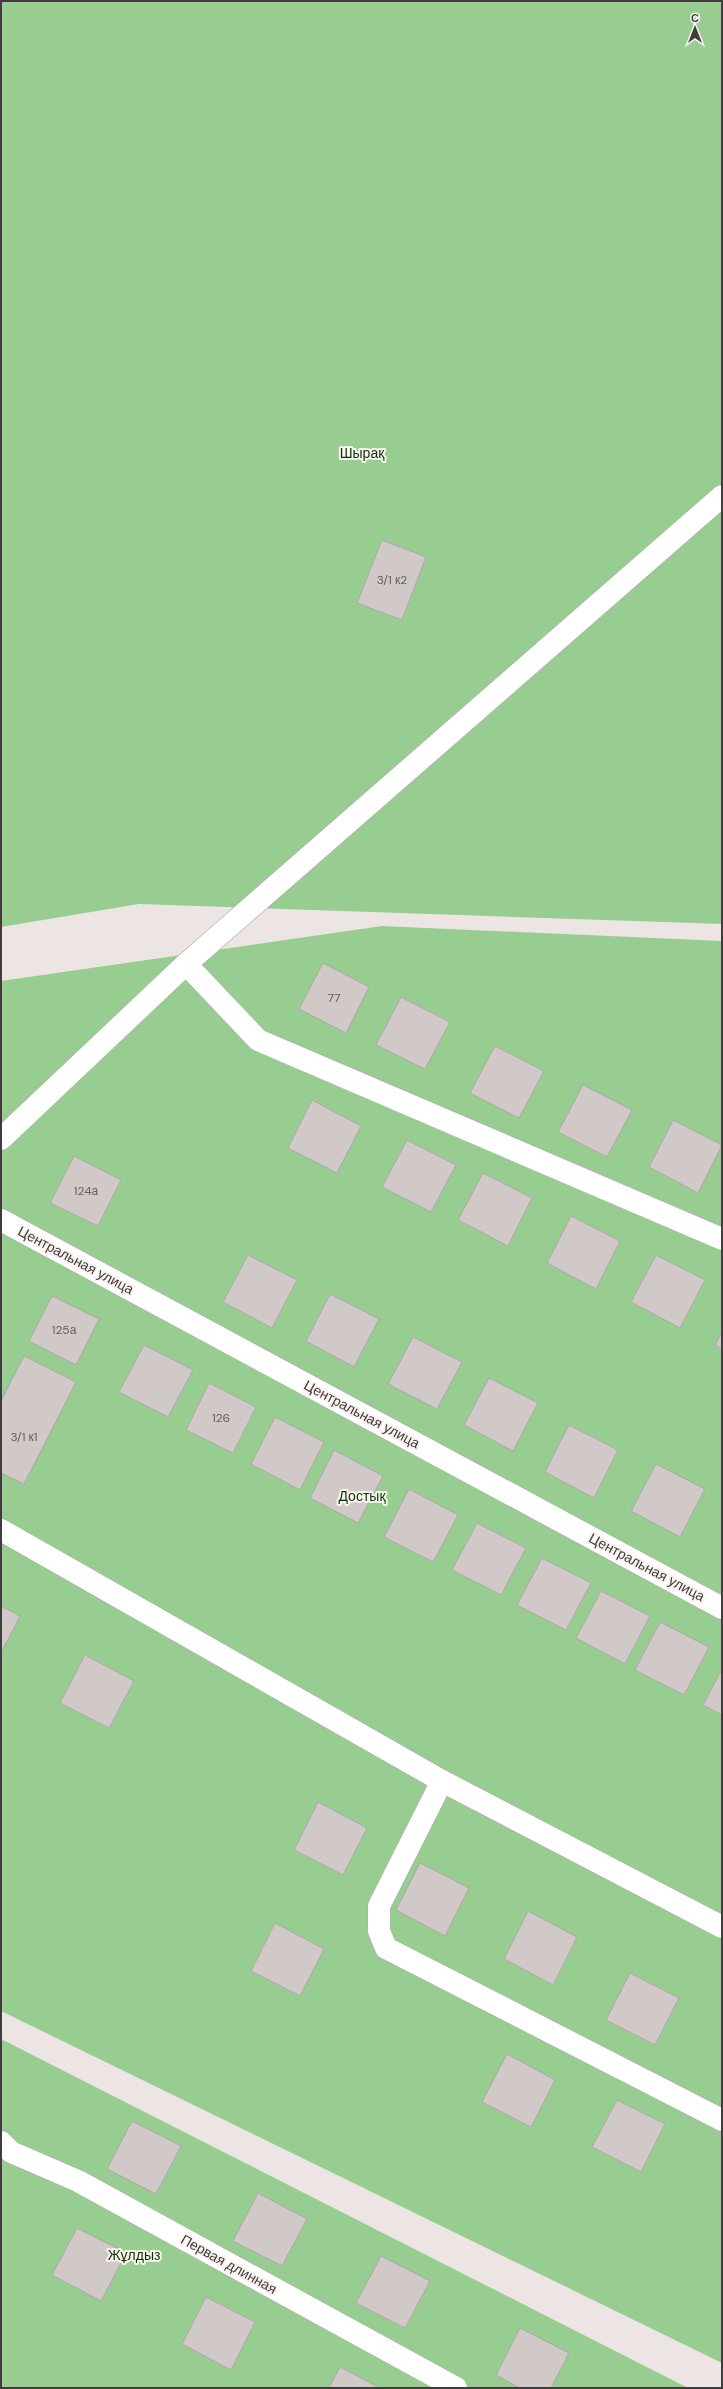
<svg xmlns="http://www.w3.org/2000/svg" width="723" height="2389" font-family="'DM Sans',sans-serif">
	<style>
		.green { fill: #98cd92 }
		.building { fill: #d0c9c7; stroke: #aea8a5 }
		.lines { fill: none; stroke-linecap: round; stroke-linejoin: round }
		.minor-casing { stroke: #aea7a5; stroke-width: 23 }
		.minor { stroke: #fff; stroke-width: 22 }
		.labels { text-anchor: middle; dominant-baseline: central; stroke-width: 4; stroke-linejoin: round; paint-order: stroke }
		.number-label { font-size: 12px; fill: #635f5e }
		.park-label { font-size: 14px; fill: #073505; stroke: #faf3f0 }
		.street-label { font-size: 14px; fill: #3f3c3b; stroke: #faf3f0 }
	</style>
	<rect width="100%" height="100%" fill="#ede5e3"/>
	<!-- green -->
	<g class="green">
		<polygon points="1,1 722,1 722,924 139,904 1,927"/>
		<polygon points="382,926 722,941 722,2363 1,2011 1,981"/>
		<polygon points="1,2039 688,2388 1,2388"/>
	</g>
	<!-- building -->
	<g class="building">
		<polygon points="382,540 426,557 402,620 357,603"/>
		<polygon points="323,963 369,987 346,1033 299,1009"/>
		<polygon points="401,997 450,1022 425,1069 376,1045"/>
		<polygon points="495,1046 544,1071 519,1118 470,1093"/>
		<polygon points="583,1085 632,1110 607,1157 558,1132"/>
		<polygon points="312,1100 361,1126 337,1173 288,1148"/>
		<polygon points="673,1120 722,1145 698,1193 649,1167"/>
		<polygon points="407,1140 456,1165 431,1212 382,1187"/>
		<polygon points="74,1156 121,1180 98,1226 50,1203"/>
		<polygon points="483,1173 532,1198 508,1246 458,1220"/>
		<polygon points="571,1216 620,1241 596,1289 547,1263"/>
		<polygon points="248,1255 297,1280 272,1328 223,1302"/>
		<polygon points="656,1255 705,1280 680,1328 631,1302"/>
		<polygon points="330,1294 379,1319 354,1367 306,1341"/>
		<polygon points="52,1296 99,1319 76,1365 29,1341"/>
		<polygon points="722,1332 722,1349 715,1345"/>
		<polygon points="413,1337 462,1362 437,1409 388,1384"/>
		<polygon points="144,1345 193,1370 168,1417 119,1392"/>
		<polygon points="24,1356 76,1382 24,1484 1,1473 1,1401"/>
		<polygon points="489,1378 538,1403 513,1451 464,1425"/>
		<polygon points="209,1383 256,1407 233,1453 186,1430"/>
		<polygon points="275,1417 324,1442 300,1490 251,1464"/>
		<polygon points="569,1425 618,1450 594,1498 545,1472"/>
		<polygon points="334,1450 383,1476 358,1523 310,1498"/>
		<polygon points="656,1464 705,1489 680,1537 631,1511"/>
		<polygon points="409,1489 458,1515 433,1562 384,1537"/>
		<polygon points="477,1523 526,1548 501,1595 452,1570"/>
		<polygon points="542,1558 591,1583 566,1630 517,1605"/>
		<polygon points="601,1591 650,1616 625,1664 576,1638"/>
		<polygon points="1,1606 20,1616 1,1653"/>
		<polygon points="660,1622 709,1647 684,1695 635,1670"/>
		<polygon points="85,1655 134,1681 109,1728 60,1703"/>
		<polygon points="722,1669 722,1715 703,1705"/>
		<polygon points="318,1802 367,1828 343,1875 294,1850"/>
		<polygon points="420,1863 469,1888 445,1936 396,1910"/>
		<polygon points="528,1911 577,1937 553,1985 504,1959"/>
		<polygon points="275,1923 324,1949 300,1996 251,1971"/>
		<polygon points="630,1973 679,1998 655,2045 606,2020"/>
		<polygon points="507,2054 555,2080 531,2127 482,2102"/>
		<polygon points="617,2100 665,2124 641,2172 592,2147"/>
		<polygon points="132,2121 181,2146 156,2194 107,2169"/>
		<polygon points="258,2193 307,2219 282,2266 233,2241"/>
		<polygon points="77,2228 126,2253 101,2301 52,2275"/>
		<polygon points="381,2256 430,2281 405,2328 356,2303"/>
		<polygon points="206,2297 255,2322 231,2370 182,2344"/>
		<polygon points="520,2328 569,2353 551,2388 520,2388 496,2375"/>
		<polygon points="340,2367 380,2388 329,2388"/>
	</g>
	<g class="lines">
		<!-- minor casing -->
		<g class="minor-casing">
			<g id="minor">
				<polyline points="186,964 258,1040 722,1239"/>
				<polyline points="1,1139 186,964 722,496"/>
				<polyline points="1,1220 722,1608"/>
				<polyline points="1,1530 442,1781 722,1927"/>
				<polyline points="442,1781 379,1906 379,1931 386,1948 722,2120"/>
				<polyline points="1,2142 11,2152 78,2181 456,2388"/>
			</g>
		</g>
		<!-- minor -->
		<use href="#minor" class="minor"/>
	</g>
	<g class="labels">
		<!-- number labels -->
		<g class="number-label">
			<text x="392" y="580">3/1 к2</text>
			<text x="334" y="998">77</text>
			<text x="86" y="1191">124а</text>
			<text x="64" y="1330">125а</text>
			<text x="221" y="1418">126</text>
			<text x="24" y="1437">3/1 к1</text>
		</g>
		<!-- park labels -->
		<g class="park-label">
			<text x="362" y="453">Шырақ</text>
			<text x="362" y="1496">Достық</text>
			<text x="134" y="2255">Жұлдыз</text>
		</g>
		<!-- street labels -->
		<g class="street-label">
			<text transform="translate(76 1260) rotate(28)">Центральная улица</text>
			<text transform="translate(362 1414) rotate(28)">Центральная улица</text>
			<text transform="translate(647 1567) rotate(28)">Центральная улица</text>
			<text transform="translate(229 2264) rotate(29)">Первая длинная</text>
		</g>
	</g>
	<!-- border -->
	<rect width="723" height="2389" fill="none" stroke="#3f3c3b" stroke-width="4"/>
	<!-- north arrow -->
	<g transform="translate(695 28)" stroke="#faf3f0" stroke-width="3" paint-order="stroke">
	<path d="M0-3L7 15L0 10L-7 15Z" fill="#3f3c3b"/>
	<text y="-6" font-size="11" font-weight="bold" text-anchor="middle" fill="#3f3c3b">С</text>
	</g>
</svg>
